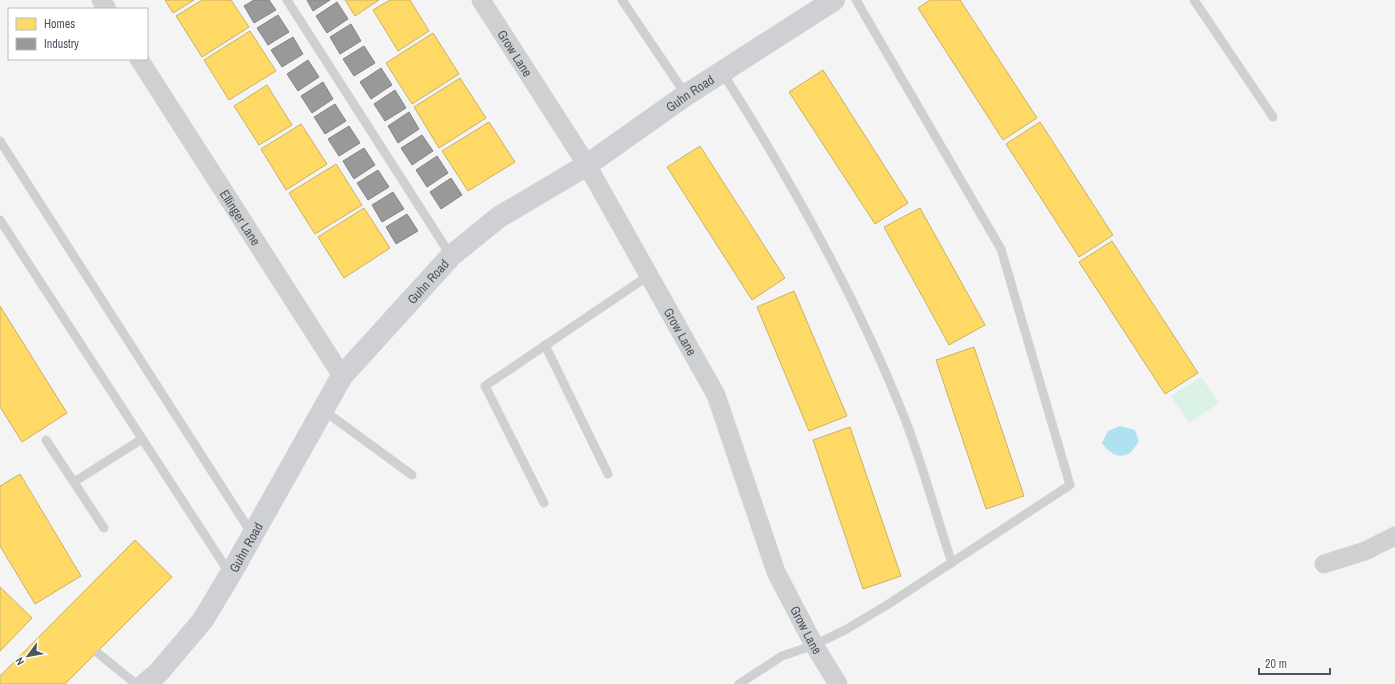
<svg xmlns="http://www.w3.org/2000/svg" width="1395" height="684" font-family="'Archivo Narrow',sans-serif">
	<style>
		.green { fill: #d9f2e3 }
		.water { fill: #aee2f0 }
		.homes { fill: #ffd966; stroke: #c9b264 }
		.industry { fill: #999; stroke: #818588 }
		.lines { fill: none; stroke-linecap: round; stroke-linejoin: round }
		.lane { stroke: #ced0d2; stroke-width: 9 }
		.street { stroke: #ced0d2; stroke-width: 19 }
		.secondary { stroke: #ced0d4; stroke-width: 22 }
		.labels { text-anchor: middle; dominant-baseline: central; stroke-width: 4; stroke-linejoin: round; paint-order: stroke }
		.street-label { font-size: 13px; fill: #4a5661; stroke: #fff }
	</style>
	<rect width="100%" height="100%" fill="#f4f4f4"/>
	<!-- green -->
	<polygon class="green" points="1201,377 1219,403 1189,423 1171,396"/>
	<!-- water -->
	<path class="water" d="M 1120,426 L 1135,430 L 1139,441 C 1136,445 1134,449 1131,452 C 1120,461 1108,452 1102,443 L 1108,431 Z"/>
	<!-- homes -->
	<g class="homes">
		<polygon points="165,0 194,0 173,13"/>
		<polygon points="202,0 231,0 249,27 202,57 176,16"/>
		<polygon points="345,0 379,0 355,16"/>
		<polygon points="390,0 410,0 429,31 398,51 373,10"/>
		<polygon points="930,0 960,0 1037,118 1003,140 918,8"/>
		<polygon points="250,31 276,71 229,100 204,60"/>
		<polygon points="433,33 459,74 412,104 386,63"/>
		<polygon points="823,70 908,203 875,224 789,92"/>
		<polygon points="460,78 486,118 439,148 414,107"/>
		<polygon points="267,85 292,125 259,145 234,106"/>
		<polygon points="489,122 515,162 468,191 442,151"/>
		<polygon points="1040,122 1113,235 1079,257 1006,144"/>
		<polygon points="301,124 327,164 286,190 261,149"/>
		<polygon points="700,146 785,278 752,300 667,167"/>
		<polygon points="336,164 362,205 315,234 289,193"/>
		<polygon points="364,208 390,248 344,278 318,237"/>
		<polygon points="920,208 985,325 949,345 884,227"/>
		<polygon points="1112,241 1198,373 1165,394 1079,262"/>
		<polygon points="794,291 847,416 809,431 757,307"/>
		<polygon points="0,306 67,413 22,442 0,407"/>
		<polygon points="974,347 1024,496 986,509 936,360"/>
		<polygon points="850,427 901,576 863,589 813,440"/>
		<polygon points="20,474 81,576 35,604 0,546 0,486"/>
		<polygon points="135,540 172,577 65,684 0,684 0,676"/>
		<polygon points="0,587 32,618 0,651"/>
	</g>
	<!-- industry -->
	<g class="industry">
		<polygon points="254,0 269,0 276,10 254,23 244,6"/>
		<polygon points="307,0 330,0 313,11"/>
		<polygon points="337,2 348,19 327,33 316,16"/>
		<polygon points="278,15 289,32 268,45 257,28"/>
		<polygon points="351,24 361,41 340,54 330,37"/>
		<polygon points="293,37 303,54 282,67 271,50"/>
		<polygon points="364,46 375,63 354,76 343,59"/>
		<polygon points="308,60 319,77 298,91 287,74"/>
		<polygon points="381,68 392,85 371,99 360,82"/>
		<polygon points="323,82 333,99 312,113 301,96"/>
		<polygon points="395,90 406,108 385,121 374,104"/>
		<polygon points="335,104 346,121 325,134 314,117"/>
		<polygon points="409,112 419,129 398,143 388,126"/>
		<polygon points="349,126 360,143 339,156 328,139"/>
		<polygon points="422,135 433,151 412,165 401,148"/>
		<polygon points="364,148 375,165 354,179 343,161"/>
		<polygon points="437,156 448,173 427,187 416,170"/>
		<polygon points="378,170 389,187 368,200 357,183"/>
		<polygon points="451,178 462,195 441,209 430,192"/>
		<polygon points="393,192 404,209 382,222 372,205"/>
		<polygon points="407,214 418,231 396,244 386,227"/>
	</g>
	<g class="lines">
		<!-- lane -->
		<g class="lane">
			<polyline points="287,0 451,256"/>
			<polyline points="622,0 686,95"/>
			<polyline points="1194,0 1273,117"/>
			<path d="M 722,72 C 792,182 857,298 905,419 C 923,466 936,515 952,563"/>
			<polyline points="0,141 252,534"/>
			<polyline points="0,220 230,574"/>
			<polyline points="545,345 608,474"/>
			<polyline points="323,410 412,475"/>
			<polyline points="46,440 104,528"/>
			<polyline points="74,482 142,439"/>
			<polyline points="544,503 485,386 648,276"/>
			<polyline points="99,654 136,684"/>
			<polyline points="739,684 782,656 814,645 845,630 887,605 1070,485 1001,249 856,0"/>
		</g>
		<!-- street -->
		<g class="street">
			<polyline points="101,0 107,9"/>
			<path id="s1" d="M 481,0 L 587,165 L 716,395 L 776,572 L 814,645 L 838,684"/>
			<path id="s2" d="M 139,59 L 342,376"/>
			<polyline points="1324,564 1365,551 1395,536"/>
		</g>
		<!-- secondary -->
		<path class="secondary" id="s3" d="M 145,684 L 159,672 L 203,620 L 230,575 L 342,376 L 451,256 L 499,217 L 587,165 L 686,95 L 834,0"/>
	</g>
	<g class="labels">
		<!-- street labels -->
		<g class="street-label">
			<text stroke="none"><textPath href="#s1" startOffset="63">Grow Lane</textPath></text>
			<text stroke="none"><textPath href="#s3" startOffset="819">Guhn Road</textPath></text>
			<text stroke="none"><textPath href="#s2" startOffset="188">Ellinger Lane</textPath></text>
			<text stroke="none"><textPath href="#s3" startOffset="495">Guhn Road</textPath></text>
			<text stroke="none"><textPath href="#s1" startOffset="387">Grow Lane</textPath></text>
			<text stroke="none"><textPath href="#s3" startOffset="171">Guhn Road</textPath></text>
			<text stroke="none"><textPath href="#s1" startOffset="712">Grow Lane</textPath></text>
		</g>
	</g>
	<!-- legend -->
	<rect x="8" y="8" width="140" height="52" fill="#ffffff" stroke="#b7bbc0"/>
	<rect x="16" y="18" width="20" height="12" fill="#ffd966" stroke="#b7bbc0"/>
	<text x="44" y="28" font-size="12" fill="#4a5661">Homes</text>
	<rect x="16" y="38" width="20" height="12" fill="#999999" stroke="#b7bbc0"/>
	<text x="44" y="48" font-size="12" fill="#4a5661">Industry</text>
	<!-- north arrow -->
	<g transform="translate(28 656) rotate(238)" stroke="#ffffff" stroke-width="3" paint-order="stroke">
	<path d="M0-3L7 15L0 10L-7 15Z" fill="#4a5661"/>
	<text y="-6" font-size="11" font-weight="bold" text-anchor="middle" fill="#4a5661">N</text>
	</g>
	<!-- scale -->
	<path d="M1259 668v6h71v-6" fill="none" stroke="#4a5661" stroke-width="2"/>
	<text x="1265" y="668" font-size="12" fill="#4a5661" stroke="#ffffff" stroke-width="3" paint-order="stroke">20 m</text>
</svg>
